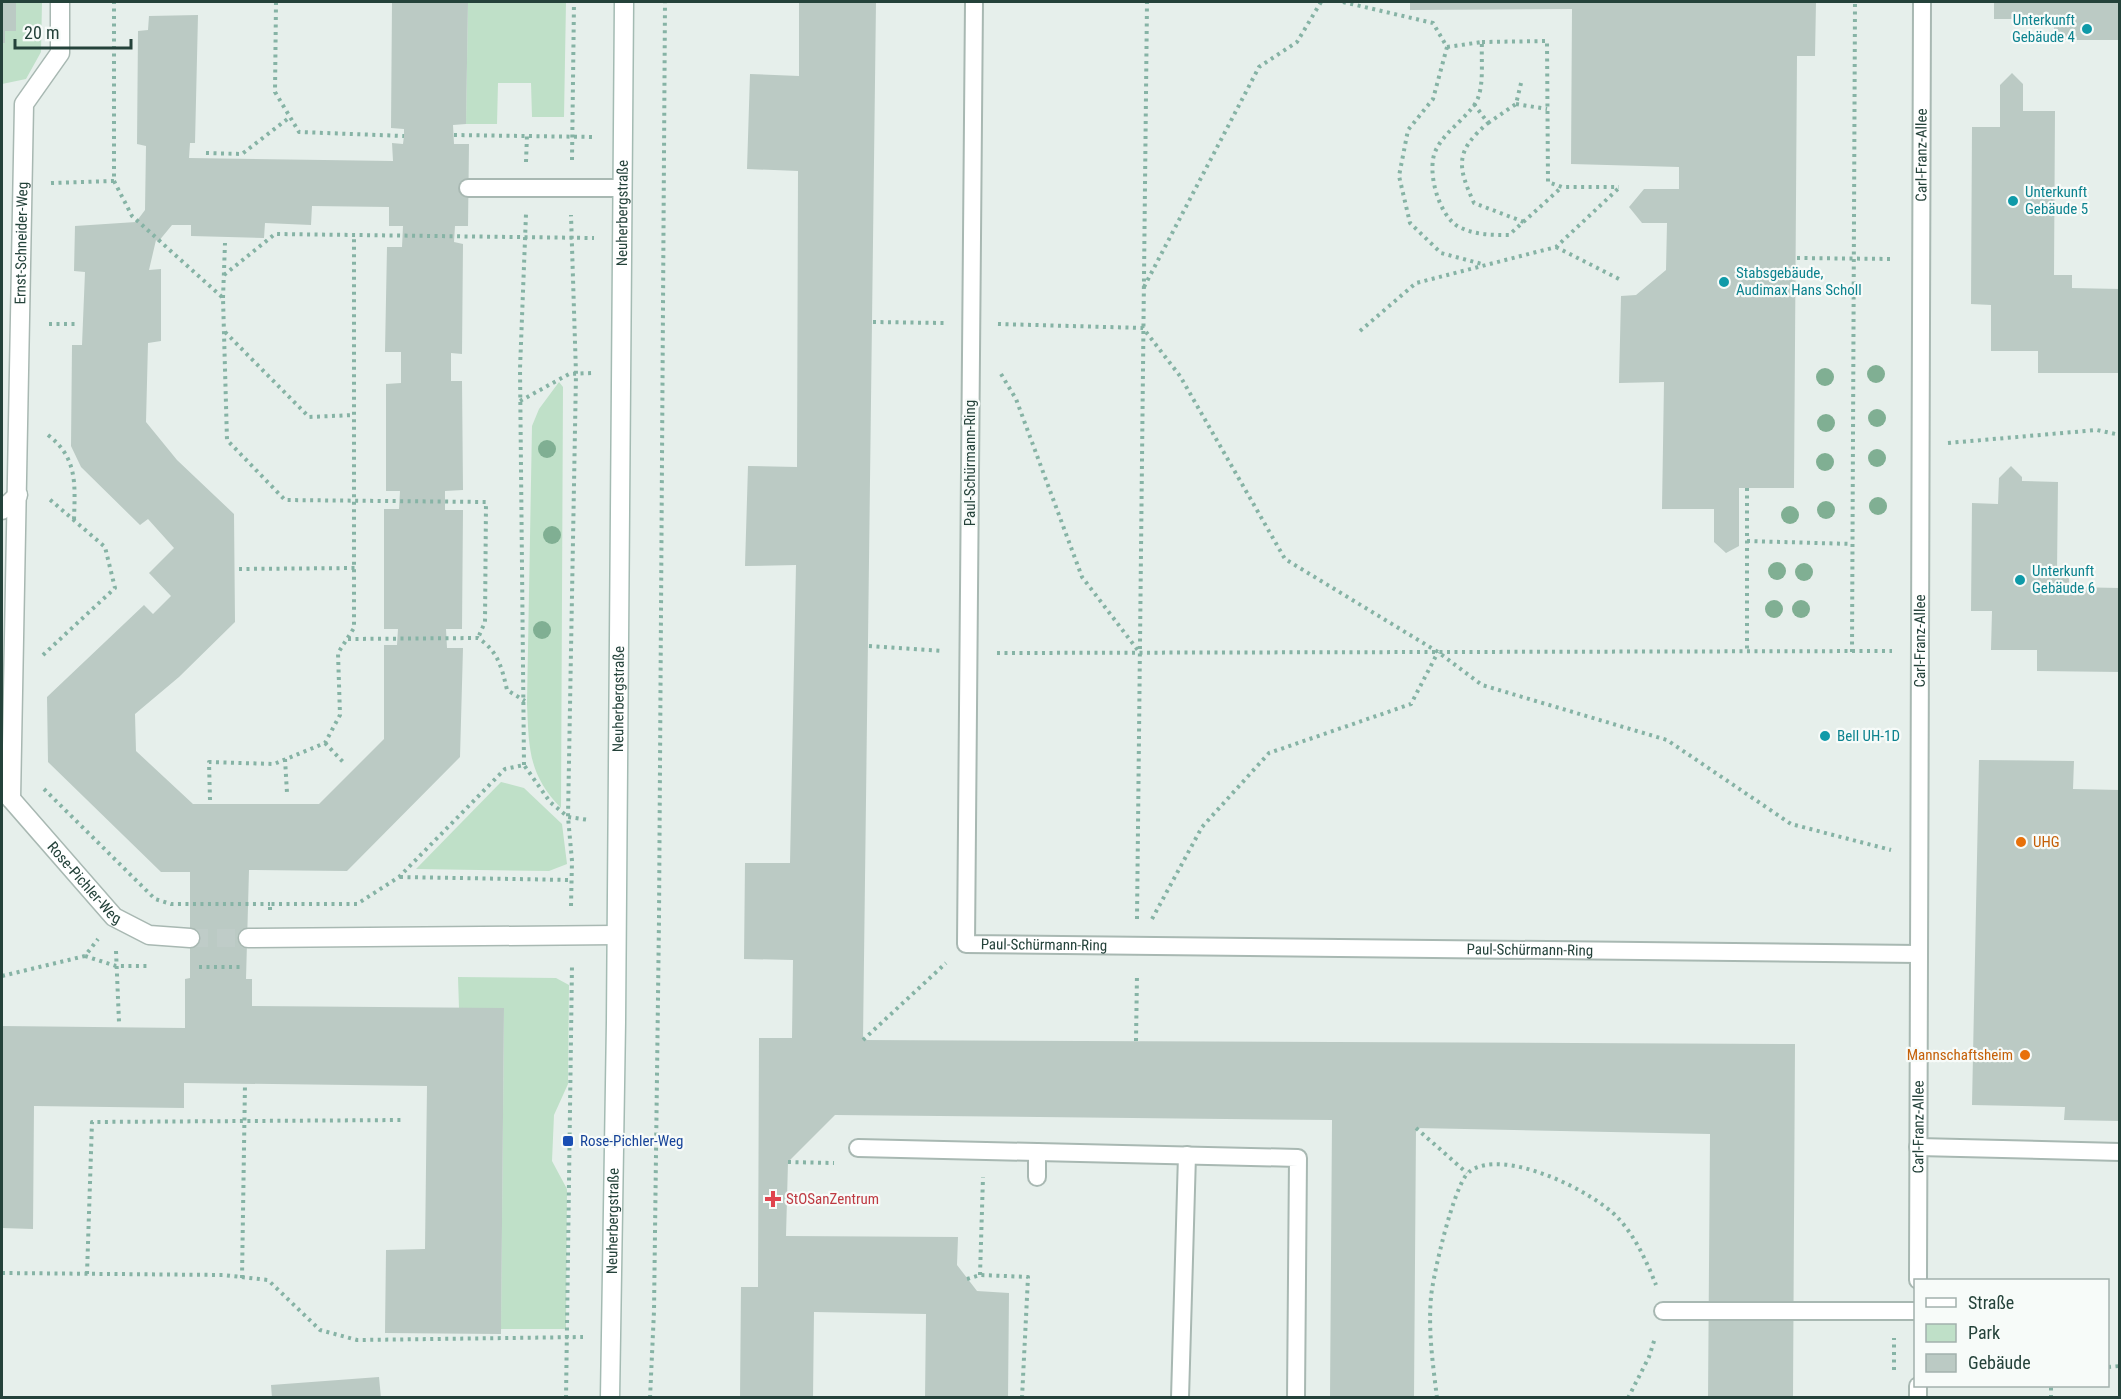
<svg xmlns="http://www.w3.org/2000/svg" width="2121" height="1399" font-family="'Roboto Condensed',sans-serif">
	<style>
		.green { fill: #bfe0c8 }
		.building { fill: #bbcac4; fill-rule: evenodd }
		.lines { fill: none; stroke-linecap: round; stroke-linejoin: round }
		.minor-tunnel { stroke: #bfccc8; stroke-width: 18; stroke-dasharray: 18 9; stroke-linecap: butt }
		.service-casing { stroke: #a8b8b2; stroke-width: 20 }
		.minor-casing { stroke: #a8b8b2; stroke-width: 21 }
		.secondary-casing { stroke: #a4bbb3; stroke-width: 21 }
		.path { stroke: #86b3a5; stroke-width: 4; stroke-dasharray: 3 4.5; stroke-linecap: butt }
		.service { stroke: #fff; stroke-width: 16 }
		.minor { stroke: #fff; stroke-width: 18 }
		.secondary { stroke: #fff; stroke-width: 18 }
		.tree { fill: #80af93 }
		.culture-dot { fill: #0f9aa8; stroke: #f7fbf9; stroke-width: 2 }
		.food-dot { fill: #e8710a; stroke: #f7fbf9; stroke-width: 2 }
		.transit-dot { fill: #1a4fb4; stroke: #f7fbf9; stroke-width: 2 }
		.health-dot { fill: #e0444e; stroke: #f7fbf9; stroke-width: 2 }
		.labels { text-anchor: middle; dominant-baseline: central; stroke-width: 4.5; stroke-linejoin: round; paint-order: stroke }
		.culture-label { font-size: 15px; fill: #0d838f; stroke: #f7fbf9; text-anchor: start }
		.street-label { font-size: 15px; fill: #24423a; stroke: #f7fbf9 }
		.food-label { font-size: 15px; fill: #c56008; stroke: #f7fbf9; text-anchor: start }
		.transit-label { font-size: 15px; fill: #164399; stroke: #f7fbf9; text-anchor: start }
		.health-label { font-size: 15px; fill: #be3a42; stroke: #f7fbf9; text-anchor: start }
	</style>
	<rect width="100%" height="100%" fill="#e6efeb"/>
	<!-- green -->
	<g class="green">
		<polygon points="16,2 42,2 41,52 26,79 2,84 2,43 5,42 5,31 15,30"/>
		<polygon points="468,2 566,2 564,117 532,117 531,83 498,83 497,124 466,124"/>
		<path d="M 559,382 L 563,387 L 561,808 C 528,774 529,748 527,704 L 532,426 L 539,409 Z"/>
		<polygon points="501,782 524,788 562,824 567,864 549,871 416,869"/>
		<polygon points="458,977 556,978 569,985 568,1084 554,1115 552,1161 567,1189 566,1329 501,1329 504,1009 459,1008"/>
	</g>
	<!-- building -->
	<g class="building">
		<polygon points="2,2 16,2 16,31 5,31 5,43 2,43"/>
		<path d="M 392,2 L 468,2 L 466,124 L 453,125 L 454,144 L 469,144 L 468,226 L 455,226 L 454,242 L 463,244 L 462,354 L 451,353 L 451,381 L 462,381 L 463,490 L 445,491 L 445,510 L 463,510 L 462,629 L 446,629 L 447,648 L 463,648 L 460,757 L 347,871 L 249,870 L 246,979 L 252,979 L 252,1006 L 504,1008 L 501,1334 L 385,1333 L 386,1250 L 425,1249 L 427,1086 L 184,1083 L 184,1108 L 34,1106 L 33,1229 L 2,1228 L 2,1026 L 185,1028 L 185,979 L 190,978 L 190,872 L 161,872 L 48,762 L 47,697 L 144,605 L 153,614 L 171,596 L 149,573 L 174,548 L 148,519 L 140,525 L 81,467 L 71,446 L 72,345 L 82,345 L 85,272 L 74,271 L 75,226 L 136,222 L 145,210 L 146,146 L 137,144 L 138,31 L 148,30 L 149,16 L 198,15 L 195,143 L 190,143 L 189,158 L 393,161 L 392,143 L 403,144 L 404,136 L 404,129 L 391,128 ZM 312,206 L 389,207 L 389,226 L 403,226 L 402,247 L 387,247 L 385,352 L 401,352 L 401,383 L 386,384 L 386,491 L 400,491 L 399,509 L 384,509 L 384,629 L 398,629 L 397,645 L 384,645 L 384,739 L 319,804 L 193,804 L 136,751 L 135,714 L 179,677 L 235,622 L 234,514 L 177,460 L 146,422 L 148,343 L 161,341 L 161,269 L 149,270 L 156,240 L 158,242 L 172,225 L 191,225 L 191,236 L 264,238 L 265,223 L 311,225 Z"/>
		<polygon points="799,2 876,2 863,1040 1795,1044 1793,1398 1708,1398 1710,1134 1416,1128 1414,1398 1330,1398 1332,1120 835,1115 788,1162 786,1236 958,1237 957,1265 977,1291 1009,1293 1008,1398 925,1398 926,1314 814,1312 813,1398 740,1398 741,1287 758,1287 759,1038 792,1038 793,960 744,959 745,863 790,863 796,565 745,566 748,466 797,467 798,171 747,169 750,74 799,76"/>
		<polygon points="1410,2 1816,2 1815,56 1797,56 1794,488 1739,488 1739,546 1726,553 1714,542 1714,509 1662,509 1664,382 1619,383 1621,296 1636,295 1666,270 1667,223 1642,223 1629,207 1644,189 1679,189 1679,167 1571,164 1572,9 1410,10"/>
		<polygon points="1994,2 2120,2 2120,40 2054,40 2054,19 1994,19"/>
		<polygon points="2012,73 2023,84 2023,111 2055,111 2054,275 2072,275 2072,288 2120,289 2120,373 2038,373 2038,351 1991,351 1991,305 1971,304 1972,127 2000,127 2000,85"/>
		<polygon points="2011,466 2022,477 2022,481 2058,482 2057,573 2069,573 2069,587 2120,588 2120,672 2037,671 2037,650 1991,650 1992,611 1971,611 1972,503 1998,504 1999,478"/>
		<polygon points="1979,760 2074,761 2073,789 2120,790 2120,1121 2064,1120 2065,1107 1972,1105"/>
		<polygon points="379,1377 381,1398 272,1398 271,1385"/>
	</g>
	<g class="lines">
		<!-- minor-tunnel -->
		<polyline class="minor-tunnel" points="190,938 248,938"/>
		<!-- service casing -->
		<g class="service-casing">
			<g id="service">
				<path id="s1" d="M 974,2 L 966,944 L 1919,954"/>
				<polyline points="468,188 622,188"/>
				<polyline points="1918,1147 2120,1152"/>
				<polyline points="858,1148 1298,1158 1296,1398"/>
				<polyline points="1037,1177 1037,1152"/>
				<path id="s2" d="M 1918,1280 L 1922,2"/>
				<polyline points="1663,1311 1916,1311"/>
				<polyline points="1180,1398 1187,1155"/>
				<polyline points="1918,1398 1918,1386"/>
			</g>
		</g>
		<!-- minor casing -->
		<g class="minor-casing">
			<g id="minor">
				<polyline points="2,510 18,495"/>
				<path id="s3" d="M 4,791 L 114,917 L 149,935 L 190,938"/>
				<path id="s4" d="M 11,799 L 24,104 L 60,53 L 60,2"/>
				<polyline points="248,938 616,935"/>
			</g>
		</g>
		<!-- secondary casing -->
		<g class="secondary-casing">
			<g id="secondary">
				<path id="s5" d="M 610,1398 L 616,1022 L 624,2"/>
			</g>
		</g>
		<!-- path -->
		<g class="path">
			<polyline points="276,2 275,92 299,132 404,136"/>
			<polyline points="1343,2 1433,23 1447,47 1433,99 1408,130 1399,176 1410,223 1441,253 1482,264"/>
			<polyline points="1482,42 1547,41 1548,182 1562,187 1619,187"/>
			<path d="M 1447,47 L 1482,42 C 1481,59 1484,82 1478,98 C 1472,114 1446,130 1437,148 C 1425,167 1438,216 1459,227 C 1475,235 1491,235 1509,235 L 1562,187"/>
			<path d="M 1474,104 L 1488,123 C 1455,151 1457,166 1474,203 L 1524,222"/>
			<polyline points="1516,104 1547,109"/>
			<polyline points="1488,123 1516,104 1522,79"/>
			<polyline points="454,135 595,137"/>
			<polyline points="206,153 242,154 290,117"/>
			<polyline points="572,160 574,2"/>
			<polyline points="526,162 527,135"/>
			<polyline points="114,181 132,216 223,298 227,440 285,500 486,502 485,622 478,638"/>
			<polyline points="51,183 114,181 114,2"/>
			<polyline points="1556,247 1621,280"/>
			<polyline points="1797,258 1894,259"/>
			<polyline points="224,275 275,234 594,238"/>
			<polyline points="1144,287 1259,67 1297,42 1321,2"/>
			<polyline points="223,298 225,243"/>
			<polyline points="873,322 944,323"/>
			<polyline points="49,324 79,324"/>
			<polyline points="998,324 1143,328 1180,376 1285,559 1438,652 1482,685 1667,740 1791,824 1891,850"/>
			<polyline points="1360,331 1416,283 1556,247 1620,187"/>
			<polyline points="225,332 309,417 354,415"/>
			<polyline points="1001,374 1016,399 1082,577 1140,653"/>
			<polyline points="520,401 569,374 592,373"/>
			<path d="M 48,435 C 78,458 75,485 74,520"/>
			<polyline points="1948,443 2097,430 2120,435"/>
			<polyline points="1747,488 1747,652"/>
			<polyline points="1747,541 1852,544"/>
			<polyline points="239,569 355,568"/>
			<path d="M 348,639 L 478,638 C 498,651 502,668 507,690 L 525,701"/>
			<polyline points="869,646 942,651"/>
			<polyline points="1852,652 1855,2"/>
			<polyline points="997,653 1892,651"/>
			<polyline points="43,655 115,588 105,547 47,497"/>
			<polyline points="325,743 344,763"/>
			<polyline points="285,759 287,793"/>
			<polyline points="524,765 520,369 526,214"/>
			<polyline points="44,789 155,899 171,904 270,904"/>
			<polyline points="210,800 209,762 274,764 325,743 340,715 338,653 354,628 354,237"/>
			<polyline points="400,877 571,880"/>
			<polyline points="571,906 572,861 568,817 576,374 571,215"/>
			<polyline points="270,910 270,904 357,904 399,877 505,769 524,765 550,802 568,817 589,820"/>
			<polyline points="1137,919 1147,2"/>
			<polyline points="1152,919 1202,827 1269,753 1411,704 1438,652"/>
			<polyline points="116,951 119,1022"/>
			<polyline points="85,956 116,966 147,966"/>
			<polyline points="199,967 240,967"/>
			<polyline points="2,976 85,956 98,939"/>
			<polyline points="863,1040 946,963"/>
			<polyline points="1136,1041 1137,974"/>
			<polyline points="1416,1128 1467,1173"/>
			<polyline points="788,1162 834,1163"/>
			<polyline points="2,1273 223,1275 268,1280 320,1330 357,1340 583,1337"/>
			<polyline points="87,1274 92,1122 404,1120"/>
			<polyline points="980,1275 983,1177"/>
			<polyline points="242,1278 245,1083"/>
			<polyline points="967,1279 980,1275 1028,1277 1022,1398"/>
			<polyline points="2108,1367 2120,1366"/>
			<polyline points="1894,1370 1894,1338"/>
			<polyline points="566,1398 572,965"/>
			<polyline points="650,1398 654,1311 659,919 665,2"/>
			<path d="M 1437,1398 C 1433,1365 1428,1331 1431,1297 C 1433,1275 1454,1184 1469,1172 C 1502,1146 1593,1191 1618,1218 C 1635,1236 1647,1262 1656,1285"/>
			<polyline points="1628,1398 1649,1357 1655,1338"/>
			<polyline points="2051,1398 2051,1386"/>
		</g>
		<!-- service -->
		<use href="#service" class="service"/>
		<!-- minor -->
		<use href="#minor" class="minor"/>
		<!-- secondary -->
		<use href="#secondary" class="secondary"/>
	</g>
	<!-- trees -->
	<g class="tree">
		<circle cx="1876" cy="374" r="9"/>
		<circle cx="1825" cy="377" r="9"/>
		<circle cx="1877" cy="418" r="9"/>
		<circle cx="1826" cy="423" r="9"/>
		<circle cx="547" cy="449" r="9"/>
		<circle cx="1877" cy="458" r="9"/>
		<circle cx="1825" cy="462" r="9"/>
		<circle cx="1878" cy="506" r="9"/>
		<circle cx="1826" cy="510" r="9"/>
		<circle cx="1790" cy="515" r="9"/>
		<circle cx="552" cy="535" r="9"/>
		<circle cx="1777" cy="571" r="9"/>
		<circle cx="1804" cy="572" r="9"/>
		<circle cx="1774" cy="609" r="9"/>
		<circle cx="1801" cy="609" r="9"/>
		<circle cx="542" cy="630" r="9"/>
	</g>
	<!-- markers -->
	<g class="culture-dot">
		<circle cx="2087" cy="29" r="6"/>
		<circle cx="2013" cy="201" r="6"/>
		<circle cx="1724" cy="282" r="6"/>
		<circle cx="2020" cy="580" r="6"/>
		<circle cx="1825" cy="736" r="6"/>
	</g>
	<g class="food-dot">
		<circle cx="2021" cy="842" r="6"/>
		<circle cx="2025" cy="1055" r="6"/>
	</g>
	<rect class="transit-dot" x="562" y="1135" width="12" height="12" rx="3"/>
	<path class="health-dot" d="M770 1190h6v6h6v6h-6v6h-6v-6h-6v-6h6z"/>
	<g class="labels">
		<!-- culture labels -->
		<g class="culture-label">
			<text x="2075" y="20" text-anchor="end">Unterkunft<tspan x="2075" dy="17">Gebäude 4</tspan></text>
			<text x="2025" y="192">Unterkunft<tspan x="2025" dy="17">Gebäude 5</tspan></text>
			<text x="1736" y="273">Stabsgebäude,<tspan x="1736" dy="17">Audimax Hans Scholl</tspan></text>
			<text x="2032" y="571">Unterkunft<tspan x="2032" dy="17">Gebäude 6</tspan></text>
			<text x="1837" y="736">Bell UH-1D</text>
		</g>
		<!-- street labels -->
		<g class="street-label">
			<text stroke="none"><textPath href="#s2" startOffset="1125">Carl-Franz-Allee</textPath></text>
			<text stroke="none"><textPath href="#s5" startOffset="1185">Neuherbergstraße</textPath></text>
			<text stroke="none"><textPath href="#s4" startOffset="556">Ernst-Schneider-Weg</textPath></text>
			<text transform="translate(970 463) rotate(-90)">Paul-Schürmann-Ring</text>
			<text stroke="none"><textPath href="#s2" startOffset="639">Carl-Franz-Allee</textPath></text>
			<text stroke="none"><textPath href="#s5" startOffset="699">Neuherbergstraße</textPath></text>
			<text stroke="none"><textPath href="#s3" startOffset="122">Rose-Pichler-Weg</textPath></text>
			<text stroke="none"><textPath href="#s1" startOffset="1020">Paul-Schürmann-Ring</textPath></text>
			<text stroke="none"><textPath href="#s1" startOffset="1506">Paul-Schürmann-Ring</textPath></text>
			<text stroke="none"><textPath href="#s2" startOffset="153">Carl-Franz-Allee</textPath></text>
			<text stroke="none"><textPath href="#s5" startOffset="177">Neuherbergstraße</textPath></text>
		</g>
		<!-- food labels -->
		<g class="food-label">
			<text x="2033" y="842">UHG</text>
			<text x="2013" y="1055" text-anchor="end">Mannschaftsheim</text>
		</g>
		<!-- transit labels -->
		<g class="transit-label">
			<text x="580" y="1141">Rose-Pichler-Weg</text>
		</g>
		<!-- health labels -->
		<g class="health-label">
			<text x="786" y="1199">StOSanZentrum</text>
		</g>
	</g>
	<!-- border -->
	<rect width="2121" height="1399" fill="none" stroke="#24423a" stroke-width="6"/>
	<!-- legend -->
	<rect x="1914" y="1279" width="195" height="108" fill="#f7fbf9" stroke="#a3b1ad" stroke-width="1.5"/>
	<rect x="1926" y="1298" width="30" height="9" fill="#ffffff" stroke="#a3b1ad" stroke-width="1.5"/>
	<text x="1968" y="1309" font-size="18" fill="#24423a">Straße</text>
	<rect x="1926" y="1324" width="30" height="18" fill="#bfe0c8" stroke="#a3b1ad" stroke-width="1.5"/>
	<text x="1968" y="1339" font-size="18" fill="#24423a">Park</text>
	<rect x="1926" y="1354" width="30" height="18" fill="#bbcac4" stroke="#a3b1ad" stroke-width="1.5"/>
	<text x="1968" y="1369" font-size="18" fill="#24423a">Gebäude</text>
	<!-- scale -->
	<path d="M15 39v9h116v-9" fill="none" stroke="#24423a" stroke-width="3"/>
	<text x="24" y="39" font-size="18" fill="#24423a" stroke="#f7fbf9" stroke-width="4.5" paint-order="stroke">20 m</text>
</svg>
